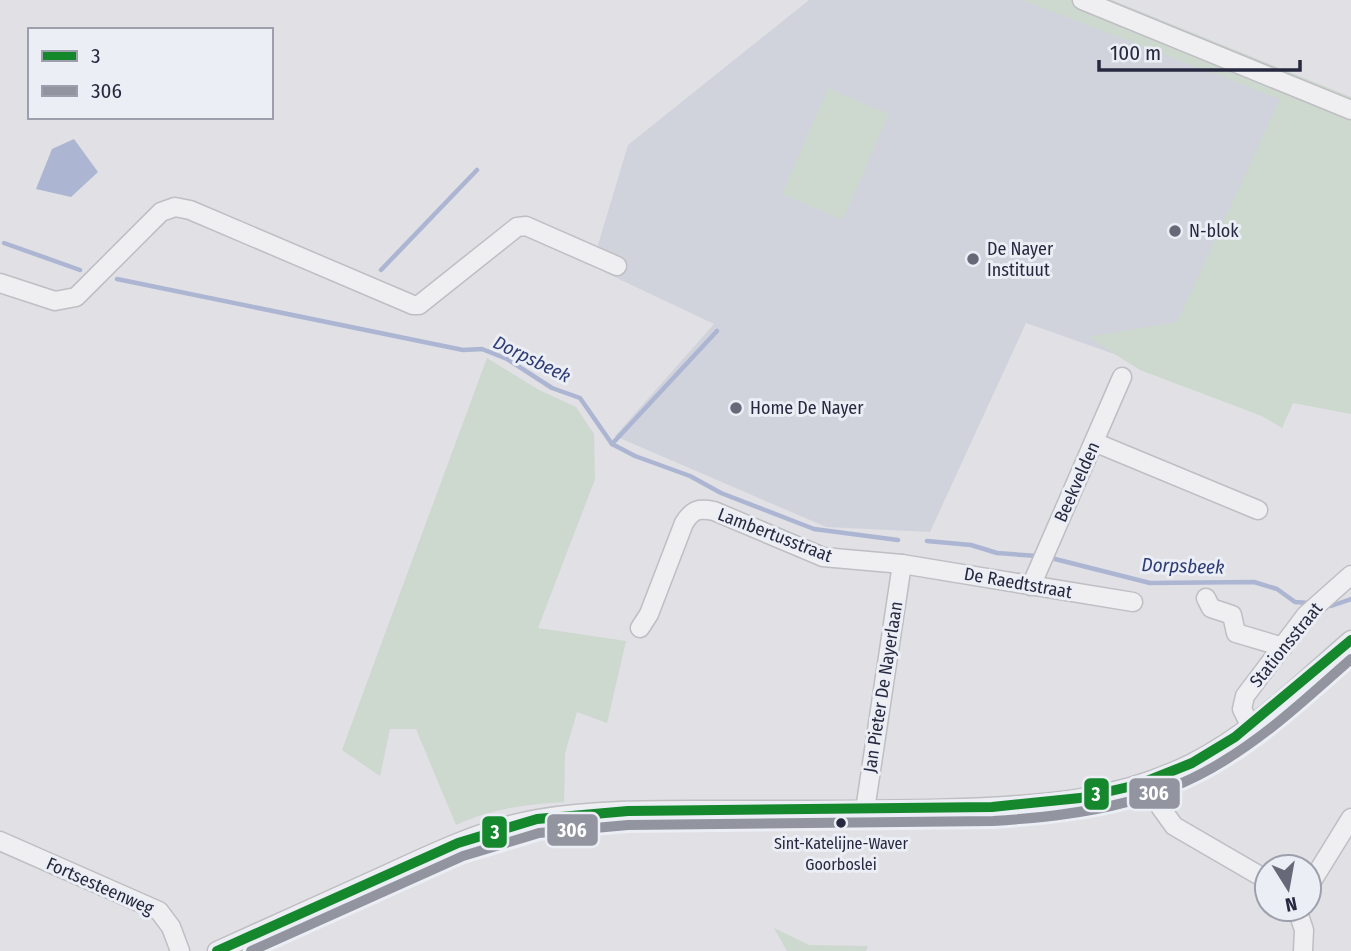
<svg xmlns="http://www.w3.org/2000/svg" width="1351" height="951" font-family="'Fira Sans Condensed',sans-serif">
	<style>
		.built { fill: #d1d3dc }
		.green { fill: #cdd8cf }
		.water { fill: #acb5d2 }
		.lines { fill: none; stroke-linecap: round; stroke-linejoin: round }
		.stream { stroke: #acb5d2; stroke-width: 4.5 }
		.minor-casing { stroke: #bebec3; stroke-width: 21 }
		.minor { stroke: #efeff2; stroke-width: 18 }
		.bus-1-casing { stroke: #eceef5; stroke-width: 16 }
		.bus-2-casing { stroke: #eceef5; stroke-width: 16 }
		.bus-1 { stroke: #15882e; stroke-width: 10 }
		.bus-2 { stroke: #92949f; stroke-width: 10 }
		.poi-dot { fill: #676979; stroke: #eceef5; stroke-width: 2.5 }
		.bus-dot { fill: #26293f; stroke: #eceef5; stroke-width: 2.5 }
		.labels { text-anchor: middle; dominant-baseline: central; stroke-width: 6; stroke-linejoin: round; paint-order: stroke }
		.bus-label { font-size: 16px; fill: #26293f; stroke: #eceef5 }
		.poi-label { font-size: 18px; fill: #26293f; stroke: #eceef5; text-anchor: start }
		.street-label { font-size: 18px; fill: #26293f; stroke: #eceef5 }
		.water-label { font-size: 19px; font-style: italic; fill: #2e3d75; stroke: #eceef5 }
		.line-badge { stroke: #eceef5; stroke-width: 2.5 }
		.badge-label { font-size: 19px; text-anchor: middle; font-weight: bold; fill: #fff }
	</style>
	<rect width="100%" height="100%" fill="#e0e0e5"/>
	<!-- built -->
	<polygon class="built" points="809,0 1045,0 1170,49 1207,70 1281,99 1279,412 1026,323 930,532 826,527 615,436 714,324 604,272 598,245 628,145"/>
	<!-- green -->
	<g class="green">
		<polygon points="1022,0 1112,0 1351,97 1351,414 1293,403 1282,428 1262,416 1140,370 1088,337 1177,322 1280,99"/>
		<polygon points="828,88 889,114 843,220 782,194"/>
		<path d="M 487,358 L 539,390 L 576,407 L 594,434 L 595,479 L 538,628 L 626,641 L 607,723 L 577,712 L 565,753 L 564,802 C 527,804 489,809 456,825 L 416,729 L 390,729 L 380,776 L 342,750 Z"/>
		<polygon points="774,928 809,945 868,946 866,951 787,951"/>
	</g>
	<!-- water -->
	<polygon class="water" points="74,139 98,172 71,197 36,189 52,149"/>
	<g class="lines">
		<!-- stream -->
		<g class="stream">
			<polyline points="4,243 80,270"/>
			<polyline points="381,270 477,170"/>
			<polyline points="117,279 463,350 482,349 507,359 552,388 580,398 612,444 635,456 690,476 721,493 814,529 898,540"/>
			<polyline points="612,444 717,331"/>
			<polyline points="927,541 971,545 997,553 1037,556"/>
			<polyline points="1055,559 1150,583 1254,582 1277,589 1295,602 1309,603"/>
			<polyline points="1331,606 1351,599"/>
		</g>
		<!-- minor casing -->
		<g class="minor-casing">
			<g id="minor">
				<polyline points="1082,0 1351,110"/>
				<polyline points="0,283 55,301 76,297 161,212 175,207 190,210 413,305 419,305 517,227 526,226 617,266"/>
				<polyline points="1094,442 1258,510"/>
				<polyline points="1031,586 1122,377"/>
				<polyline points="1206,598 1211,608 1232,615 1236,633 1283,647"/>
				<path d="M 640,628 L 649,614 L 684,523 C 693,509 699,508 714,511 L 823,557 L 902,564 L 1133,602"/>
				<polyline points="1250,725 1242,709 1245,696 1306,615 1351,575"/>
				<polyline points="1150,781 1161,808 1174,826 1267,880"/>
				<polyline points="865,810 902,564"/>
				<polyline points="0,841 159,911 171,927 180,951"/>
				<polyline points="1309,886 1351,818"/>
				<polyline points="1297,909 1304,930 1303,951"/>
				<path d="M 217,951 C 272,926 328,901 383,876 C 433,853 482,829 537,819 C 597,809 658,810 719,810 C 800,810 881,811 962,808 C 1043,805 1119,800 1192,763 C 1252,733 1301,683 1351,640"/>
			</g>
		</g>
		<!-- minor -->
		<use href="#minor" class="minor"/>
		<!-- bus-1 casing -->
		<g class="bus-1-casing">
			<polyline id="bus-1" points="217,951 458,843 537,819 628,811 992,807 1080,798 1137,785 1192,763 1235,737 1351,640"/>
		</g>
		<!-- bus-2 casing -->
		<g class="bus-2-casing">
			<path id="bus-2" d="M 251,951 L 463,856 L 539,833 L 628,825 L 993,821 C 1073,816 1153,805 1222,762 C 1270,733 1310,695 1351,659"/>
		</g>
		<!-- bus-1 -->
		<use href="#bus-1" class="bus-1"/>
		<!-- bus-2 -->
		<use href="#bus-2" class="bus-2"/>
	</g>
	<!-- markers -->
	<g class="poi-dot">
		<circle cx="1175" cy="231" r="7"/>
		<circle cx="973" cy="259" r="7"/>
		<circle cx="736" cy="408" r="7"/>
	</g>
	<circle class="bus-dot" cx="841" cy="823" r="6"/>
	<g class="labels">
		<!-- bus labels -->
		<g class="bus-label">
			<text x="841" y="843">Sint-Katelijne-Waver<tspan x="841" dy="21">Goorboslei</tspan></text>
		</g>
		<!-- poi labels -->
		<g class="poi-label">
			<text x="1189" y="231">N-blok</text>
			<text x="987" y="249">De Nayer<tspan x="987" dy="21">Instituut</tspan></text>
			<text x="750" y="408">Home De Nayer</text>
		</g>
		<!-- street labels -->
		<g class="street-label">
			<text transform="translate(1077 482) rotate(-66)">Beekvelden</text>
			<text transform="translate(775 535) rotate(21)">Lambertusstraat</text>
			<text transform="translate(1018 583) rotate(10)">De Raedtstraat</text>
			<text transform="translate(1286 645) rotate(-51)">Stationsstraat</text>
			<text transform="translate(883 687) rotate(-81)">Jan Pieter De Nayerlaan</text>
			<text transform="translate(100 886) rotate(24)">Fortsesteenweg</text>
		</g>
		<!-- water labels -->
		<g class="water-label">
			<text transform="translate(532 359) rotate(26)">Dorpsbeek</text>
			<text transform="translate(1183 566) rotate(2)">Dorpsbeek</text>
		</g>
	</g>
	<g class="line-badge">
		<rect x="1128" y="777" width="53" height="33" rx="7" fill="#92949f"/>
		<rect x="1083" y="777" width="27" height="34" rx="7" fill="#15882e"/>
		<rect x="546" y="813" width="53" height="34" rx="7" fill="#92949f"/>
		<rect x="481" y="815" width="27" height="34" rx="7" fill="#15882e"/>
	</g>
	<g class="badge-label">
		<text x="1154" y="800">306</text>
		<text x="1096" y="801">3</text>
		<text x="572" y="837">306</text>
		<text x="495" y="839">3</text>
	</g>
	<!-- legend -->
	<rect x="28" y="28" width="245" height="91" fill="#eceef5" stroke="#9d9fac" stroke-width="2"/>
	<rect x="42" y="51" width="35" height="10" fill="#15882e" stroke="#9d9fac" stroke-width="2"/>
	<text x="91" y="63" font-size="21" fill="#26293f">3</text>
	<rect x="42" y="86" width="35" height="10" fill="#92949f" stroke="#9d9fac" stroke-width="2"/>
	<text x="91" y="98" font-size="21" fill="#26293f">306</text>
	<!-- north arrow -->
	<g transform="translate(1288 888) rotate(169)"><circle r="33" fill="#eceef5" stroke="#9d9fac" stroke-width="2"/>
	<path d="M0-5L12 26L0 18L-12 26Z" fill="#676979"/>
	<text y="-10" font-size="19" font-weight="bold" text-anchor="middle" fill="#26293f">N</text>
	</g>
	<!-- scale -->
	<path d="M1099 60v10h201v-10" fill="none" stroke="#26293f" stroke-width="3.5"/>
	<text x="1110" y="60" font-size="21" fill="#26293f" stroke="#eceef5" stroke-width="5" paint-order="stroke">100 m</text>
</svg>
